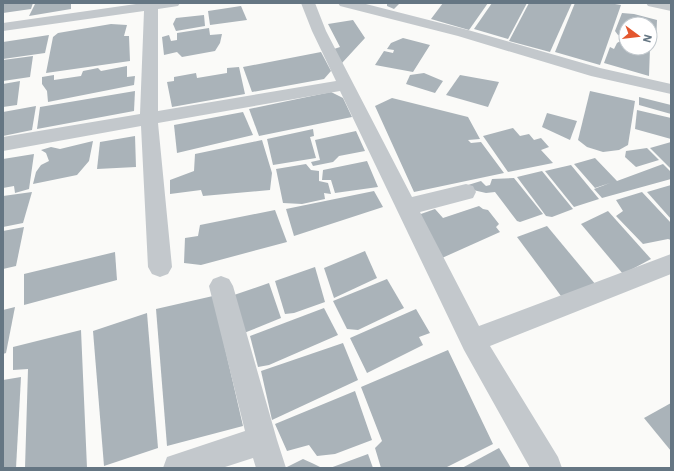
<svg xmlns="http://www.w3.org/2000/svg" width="674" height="471" font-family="'IBM Plex Sans',sans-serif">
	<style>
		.building { fill: #aab3b9 }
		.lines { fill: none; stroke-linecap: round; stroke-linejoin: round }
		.street { fill: #c3c8cc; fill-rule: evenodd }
	</style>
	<rect width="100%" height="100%" fill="#fafaf8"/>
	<!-- building -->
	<g class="building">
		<polygon points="3,3 33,3 31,9 3,13"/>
		<polygon points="39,3 71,3 71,9 29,16 35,4"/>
		<polygon points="387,3 400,3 394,9 387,6"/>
		<polygon points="443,3 488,3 469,30 431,19"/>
		<polygon points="492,3 527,3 508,39 474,29"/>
		<polygon points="529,3 572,3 550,52 509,41"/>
		<polygon points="575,3 609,3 621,5 600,65 555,52"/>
		<polygon points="241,6 247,20 210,25 208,11"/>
		<polygon points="622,13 634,14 657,20 656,44 650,42 650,24 626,24 626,37 618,35 615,31"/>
		<polygon points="204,15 205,26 176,31 173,24 176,18"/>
		<polygon points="353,20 365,38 342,63 334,49 340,47 328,24"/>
		<polygon points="111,24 127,25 124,36 129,36 130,61 46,73 53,37 58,33"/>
		<polygon points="209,28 210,35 222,34 220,43 215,51 182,57 177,52 164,55 162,37 169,35 171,41 177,40 177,33"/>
		<polygon points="49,35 45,53 3,59 3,42"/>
		<polygon points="403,38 430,45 413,72 375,65 384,51 393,53 394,50 387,49 391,43"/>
		<polygon points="622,40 626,41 626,48 650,48 649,76 604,63 610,47 614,49 617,43"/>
		<polygon points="321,52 331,71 324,79 252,92 243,67"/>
		<polygon points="33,56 30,77 3,81 3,60"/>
		<polygon points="127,66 127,77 135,76 134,85 48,102 47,91 42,84 42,77 54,75 54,80 81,76 83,71 98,68 101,71"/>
		<polygon points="239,67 245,94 172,107 167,82 174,81 174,77 196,73 197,78 227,73 227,68"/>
		<polygon points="424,73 443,81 435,93 406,84 410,75"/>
		<polygon points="460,75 499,82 488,107 446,95"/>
		<polygon points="20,81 17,105 3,107 3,84"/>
		<polygon points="135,91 134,111 37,129 40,107"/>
		<polygon points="590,91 635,101 628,145 619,150 603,152 587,147 578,140"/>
		<polygon points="331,92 343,98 352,117 259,136 249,109"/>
		<polygon points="639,97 671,105 671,114 639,105"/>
		<polygon points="392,98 468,117 480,139 468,140 471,143 481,142 504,173 414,192 375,106"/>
		<polygon points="36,106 32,130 3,136 3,112"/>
		<polygon points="637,110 671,118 671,139 635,129"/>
		<polygon points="243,112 253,135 177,153 174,125"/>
		<polygon points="547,113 577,121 570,140 542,127"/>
		<polygon points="513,128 520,136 529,134 534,140 541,138 549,147 541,150 553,163 508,172 483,136"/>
		<polygon points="313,129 314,136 310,137 316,158 273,165 267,139"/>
		<polygon points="356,131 365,151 339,156 333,162 313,166 311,162 320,160 315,140"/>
		<polygon points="135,136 136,167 97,169 100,142"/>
		<polygon points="262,140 272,173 270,190 203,196 201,190 170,194 170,180 194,171 195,154"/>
		<polygon points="93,141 89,161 77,175 33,184 36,172 41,165 49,161 46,153 41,150 51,147 60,149"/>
		<polygon points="671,142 671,169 650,148"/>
		<polygon points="647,148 659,160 636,167 625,157 626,151"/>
		<polygon points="34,154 29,189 15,193 14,186 3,188 3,159"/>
		<polygon points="595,158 617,181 663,164 671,172 671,179 602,198 594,189 610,183 595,188 574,164"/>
		<polygon points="367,161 378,187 335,193 331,180 322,180 323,170"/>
		<polygon points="306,164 311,170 319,171 319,181 328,183 331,194 324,193 325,199 302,204 283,203 276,169"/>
		<polygon points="571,165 599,199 574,207 545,171"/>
		<polygon points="542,171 573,209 552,217 546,216 517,177"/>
		<polygon points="514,178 543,214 520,222 517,221 495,192 486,193 473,190 468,185 481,181 486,186 490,185 492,179"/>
		<polygon points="671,185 671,219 647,192"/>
		<polygon points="374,191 383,207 294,236 286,209"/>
		<polygon points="32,192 23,223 3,227 3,196"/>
		<polygon points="642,192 671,223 671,240 668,239 643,244 616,216 623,211 616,200"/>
		<polygon points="479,206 483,209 488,210 499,224 496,227 500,232 442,258 418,215 435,209 443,218"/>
		<polygon points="275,210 287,242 201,265 184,263 185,238 198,236 200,225"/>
		<polygon points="608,211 651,259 623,274 581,224"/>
		<polygon points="547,226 596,285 564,300 517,237"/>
		<polygon points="24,227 16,266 3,269 3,231"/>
		<polygon points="365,251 377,278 334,298 324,268"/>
		<polygon points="115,252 117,280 24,305 24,274"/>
		<polygon points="315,267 325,302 294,313 285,314 275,281"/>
		<polygon points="387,279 404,308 358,330 347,329 333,301"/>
		<polygon points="269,283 281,318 244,333 234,295"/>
		<polygon points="213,296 243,426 167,446 156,309"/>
		<polygon points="15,307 6,353 3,354 3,310"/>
		<polygon points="324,308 338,335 269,365 258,367 250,336"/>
		<polygon points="416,309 430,333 419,337 423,345 367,373 350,338"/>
		<polygon points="147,313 158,448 104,466 93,331"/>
		<polygon points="81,330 87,468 25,468 28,369 13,370 13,347"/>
		<polygon points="343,343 358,380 272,420 261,371"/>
		<polygon points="448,350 493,444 445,468 381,468 375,448 382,441 361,387"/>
		<polygon points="21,377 16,468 3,468 3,380"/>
		<polygon points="355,391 372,440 335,454 317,456 309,445 287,451 275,424"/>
		<polygon points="671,403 671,451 644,418"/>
		<polygon points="499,448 511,468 462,468"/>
		<polygon points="368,454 373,468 330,468"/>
		<polygon points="303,459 314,464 322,468 287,468 287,467"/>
	</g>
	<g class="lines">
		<!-- street -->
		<g class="street">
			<polygon points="143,3 180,3 178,6 158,9 158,111 336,81 312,31 301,3 315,3 326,31 412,197 466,184 473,186 476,192 473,198 420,212 479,326 671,254 671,274 490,346 558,457 562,468 530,468 464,350 340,91 158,123 172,267 168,274 160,277 152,274 148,267 141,126 3,151 3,137 140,114 144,11 3,31 3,23"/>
			<polygon points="338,3 362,3 468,30 600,68 671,84 671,94 591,76 458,36 340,6"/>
			<polygon points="646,3 671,3 671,11 648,6"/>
			<polygon points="221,276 229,279 233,286 277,440 286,468 256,468 253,458 222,468 163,468 167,457 245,431 209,286 213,279"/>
		</g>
	</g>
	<!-- border -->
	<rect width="674" height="471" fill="none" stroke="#657683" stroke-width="8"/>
	<!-- north arrow -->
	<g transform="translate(638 36) rotate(105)"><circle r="19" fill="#ffffff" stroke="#c1c8cd"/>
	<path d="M0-3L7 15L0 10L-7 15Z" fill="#e4572e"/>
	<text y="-6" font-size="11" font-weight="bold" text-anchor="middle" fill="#657683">N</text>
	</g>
</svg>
